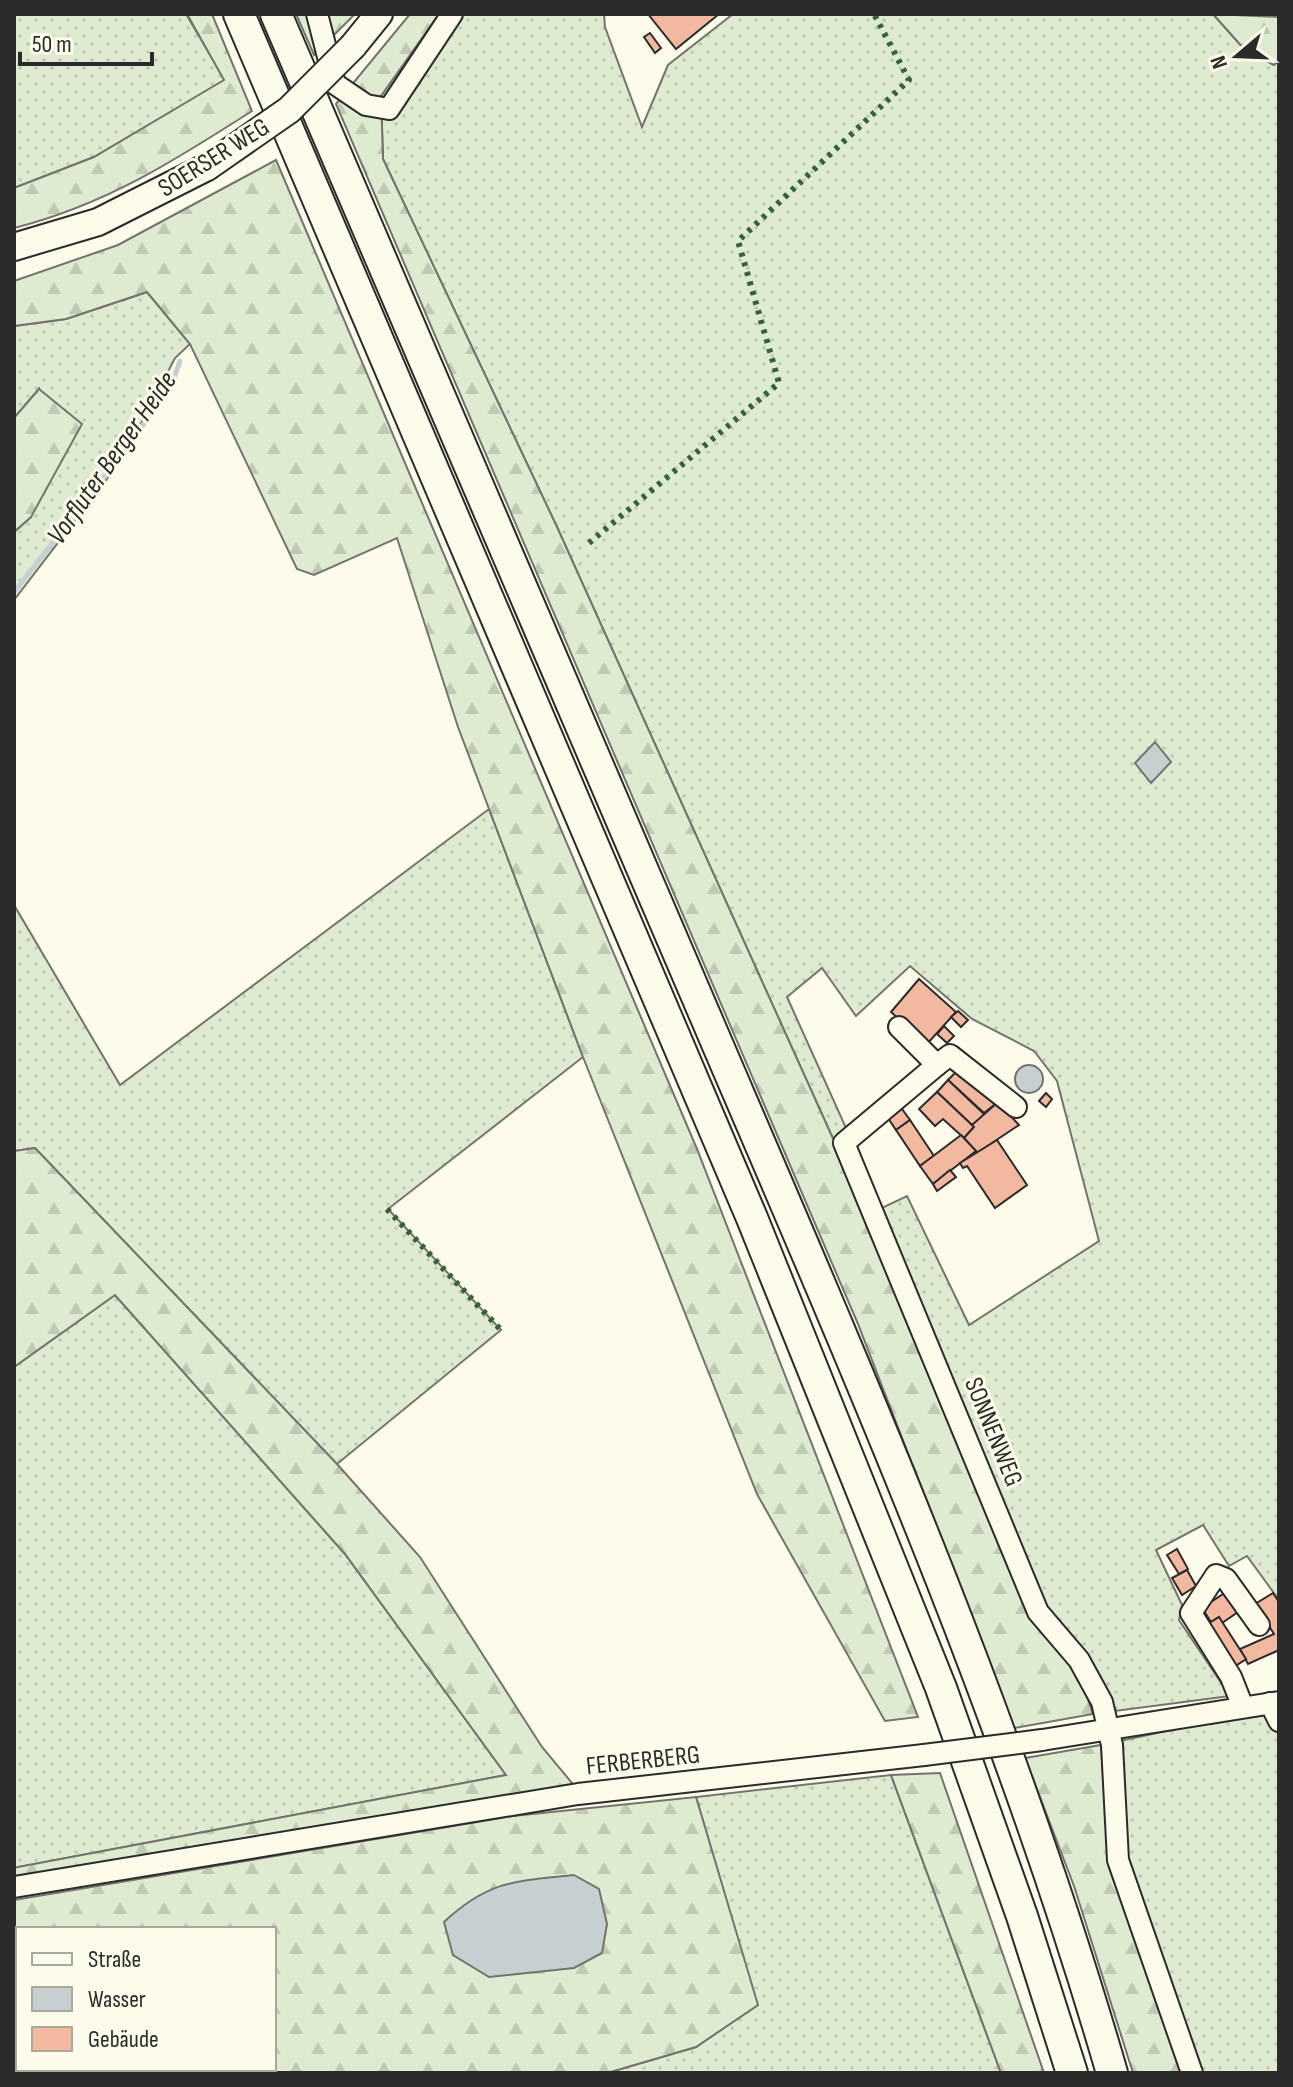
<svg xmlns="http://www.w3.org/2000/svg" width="1293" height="2087" font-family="'Sofia Sans Condensed',sans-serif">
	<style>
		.grass { fill: url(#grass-dots); stroke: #74746e; stroke-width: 2; fill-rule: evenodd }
		.forest { fill: url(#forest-firs); stroke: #74746e; stroke-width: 2; fill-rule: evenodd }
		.water { fill: #c7d0d0; stroke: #74746e; stroke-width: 2 }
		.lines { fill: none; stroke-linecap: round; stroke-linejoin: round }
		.stream { stroke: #c7d0d0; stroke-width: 5 }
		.building { fill: #f2b8a0; stroke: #2b2b2b; stroke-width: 2 }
		.minor-casing { stroke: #2b2b2b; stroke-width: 24 }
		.major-casing { stroke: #2b2b2b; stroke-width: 30 }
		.highway-casing { stroke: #2b2b2b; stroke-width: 34 }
		.minor { stroke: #fdfbea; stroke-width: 20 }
		.major { stroke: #fdfbea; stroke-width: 26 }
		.highway { stroke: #fdfbea; stroke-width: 30 }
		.minor-bridge-casing { stroke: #2b2b2b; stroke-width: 24; stroke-linecap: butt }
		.major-bridge-casing { stroke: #2b2b2b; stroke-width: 30; stroke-linecap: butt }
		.minor-bridge { stroke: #fdfbea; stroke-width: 20 }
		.major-bridge { stroke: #fdfbea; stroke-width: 26 }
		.hedge { stroke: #34623c; stroke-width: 6; stroke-dasharray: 4 6; stroke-linecap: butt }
		.labels { text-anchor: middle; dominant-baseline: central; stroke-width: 6; stroke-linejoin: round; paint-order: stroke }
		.street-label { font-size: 26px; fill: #2b2b2b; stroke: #fdfbea }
		.water-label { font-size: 28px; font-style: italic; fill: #2b2b2b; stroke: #fdfbea }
	</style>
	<defs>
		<pattern id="grass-dots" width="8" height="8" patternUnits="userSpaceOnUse" patternTransform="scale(2)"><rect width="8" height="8" fill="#deebd1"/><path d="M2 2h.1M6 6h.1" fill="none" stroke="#bfcab4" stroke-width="1.8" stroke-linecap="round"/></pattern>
		<pattern id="forest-firs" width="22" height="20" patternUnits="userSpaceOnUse" patternTransform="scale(2)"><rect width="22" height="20" fill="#deebd1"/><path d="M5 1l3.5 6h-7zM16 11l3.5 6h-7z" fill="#bfcab4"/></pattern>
	</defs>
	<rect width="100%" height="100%" fill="#fdfbea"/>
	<!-- grass -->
	<g class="grass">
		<polygon points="14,14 186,14 225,80 94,157 14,188"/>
		<path d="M 439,14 L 604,14 L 605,27 L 642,127 L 668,65 L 733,14 L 1213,14 L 1244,49 L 1274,65 L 1279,60 L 1279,1600 L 1247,1556 L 1229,1566 L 1203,1525 L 1156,1550 L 1182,1605 L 1179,1620 L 1230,1696 L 1115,1711 C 1101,1667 1075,1640 1044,1607 L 883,1209 L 867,1214 L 557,527 L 383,159 L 381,96 ZM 910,966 L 972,1019 L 1034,1051 L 1057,1081 L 1099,1241 L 969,1325 L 907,1196 L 882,1208 L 787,997 L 822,968 L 856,1016 Z"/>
		<polygon points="147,292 190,344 175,358 123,458 14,600 14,532 31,517 39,389 14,418 14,326 66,319"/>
		<polygon points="489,809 583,1057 388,1209 501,1330 337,1464 35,1148 14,1151 14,905 120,1085"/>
		<polygon points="115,1295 345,1554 506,1775 14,1868 14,1367"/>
		<polygon points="1279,1707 1279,2073 1182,2073 1109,1865 1101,1745"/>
		<polygon points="891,1775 1001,2073 607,2073 696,2047 757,2005 696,1797"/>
	</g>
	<!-- forest -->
	<g class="forest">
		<path d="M 187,14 L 212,14 L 252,111 C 174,161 105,205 14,228 L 14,188 L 94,157 L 224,80 Z"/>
		<polygon points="296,14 355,14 314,55"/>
		<polygon points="410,14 439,14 381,96 383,159 557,527 867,1214 1031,1616 1076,1664 1093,1714 1014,1728 858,1324 336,104"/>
		<polygon points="1213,14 1279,17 1279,60 1274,65 1244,49"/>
		<polygon points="276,160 697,1149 918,1717 885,1721 757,1494 583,1057 458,727 397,538 314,575 297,569 190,344 147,292 66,319 14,326 14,281 118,245"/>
		<polygon points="39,389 82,424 31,517 14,532 14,418"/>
		<polygon points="35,1148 337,1464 420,1557 542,1747 577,1789 14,1884 14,1868 18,1867 506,1775 345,1554 115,1295 14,1367 14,1151"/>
		<polygon points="1101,1745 1109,1865 1182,2073 1133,2073 1074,1886 1025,1758"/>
		<polygon points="940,1773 1044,2073 1001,2073 891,1775"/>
		<path d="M 696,1797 L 758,2005 L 696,2047 L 607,2073 L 14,2073 L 14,1900 L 513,1816 ZM 18,1929 L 274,1929 L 274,2069 L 18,2069 Z"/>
	</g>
	<!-- water -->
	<g class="water">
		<polygon points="1155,742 1171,762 1151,783 1135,763"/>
		<circle cx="1029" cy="1079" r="14"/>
		<path d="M 574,1875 L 599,1889 L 607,1924 L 602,1953 L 574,1968 L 489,1977 L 453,1955 L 444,1922 C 489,1880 516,1881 574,1875 Z"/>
	</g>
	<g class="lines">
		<!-- stream -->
		<polyline class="stream" points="14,592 121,456 172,384 180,361"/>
	</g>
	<!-- building -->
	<g class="building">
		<polygon points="648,14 719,14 676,49"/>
		<polygon points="650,33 661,48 655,53 644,37"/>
		<polygon points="919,979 956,1012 927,1044 891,1012"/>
		<polygon points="958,1011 968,1020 961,1027 951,1017"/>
		<polygon points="944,1026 954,1036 947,1043 937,1034"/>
		<polygon points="960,1068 998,1102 984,1113 948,1080"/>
		<polygon points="948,1080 985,1115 972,1125 937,1092"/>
		<polygon points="937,1092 974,1127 964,1138 943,1119 935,1126 919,1109"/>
		<polygon points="1046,1093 1052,1099 1046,1107 1039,1101"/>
		<polygon points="998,1102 1019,1125 977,1153 964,1138 974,1127 972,1125"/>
		<polygon points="902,1109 910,1120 896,1130 888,1118"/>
		<polygon points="910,1120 934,1156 920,1166 896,1130"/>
		<polygon points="961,1135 976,1151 933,1184 920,1166"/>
		<polygon points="997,1140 1027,1185 995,1208 967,1166 963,1168 960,1163"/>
		<polygon points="950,1170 956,1177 937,1191 933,1184"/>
		<polygon points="1177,1549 1188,1569 1179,1574 1167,1555"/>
		<polygon points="1187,1570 1196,1586 1182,1595 1172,1578"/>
		<polygon points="1226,1592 1238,1612 1222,1623 1219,1617 1211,1622 1202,1608"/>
		<polygon points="1273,1593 1279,1602 1279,1650 1248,1664 1240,1649 1274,1634 1255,1604"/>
		<polygon points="1219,1617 1246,1659 1234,1667 1206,1625"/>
	</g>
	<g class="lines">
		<!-- minor casing -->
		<g class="minor-casing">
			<g id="minor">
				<polyline points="317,14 335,84 366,105 389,109 452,14"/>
				<polyline points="899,1027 937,1065 844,1143 1038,1612 1079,1660 1102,1702 1112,1745 1118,1860 1192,2073"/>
				<polyline points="937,1065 950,1055 1016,1107"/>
				<polyline points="1270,1703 1279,1721"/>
				<polyline points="1243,1707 1231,1677 1191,1613 1216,1575 1226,1579 1259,1625"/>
				<polyline points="1042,1740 1279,1702"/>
				<polyline points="14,1887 578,1794 924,1755"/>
			</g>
		</g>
		<!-- major casing -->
		<g class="major-casing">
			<g id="major">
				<polyline points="353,46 379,14"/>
				<polyline points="14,247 98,222 207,167"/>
			</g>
		</g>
		<!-- highway casing -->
		<g class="highway-casing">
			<g id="highway">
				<polyline points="239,14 752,1218 941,1688 1022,1916 1072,2073"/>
				<path d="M 276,14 C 425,363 575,712 725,1062 C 867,1393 1012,1727 1112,2073"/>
			</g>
		</g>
		<!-- minor -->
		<use href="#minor" class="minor"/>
		<!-- major -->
		<use href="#major" class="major"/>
		<!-- highway -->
		<use href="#highway" class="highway"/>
		<!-- minor-bridge casing -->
		<g class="minor-bridge-casing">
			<polyline id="minor-bridge" points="924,1755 1042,1740"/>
		</g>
		<!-- major-bridge casing -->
		<g class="major-bridge-casing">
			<polyline id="major-bridge" points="207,167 289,110 353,46"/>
		</g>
		<!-- minor-bridge -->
		<use href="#minor-bridge" class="minor-bridge"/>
		<!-- major-bridge -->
		<use href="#major-bridge" class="major-bridge"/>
		<!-- hedge -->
		<g class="hedge">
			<polyline points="589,543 779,383 738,241 909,80 874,14"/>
			<polyline points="387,1209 501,1330"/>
		</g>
	</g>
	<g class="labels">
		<!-- street labels -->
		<g class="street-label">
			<text transform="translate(214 158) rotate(-32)">SOERSER WEG</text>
			<text transform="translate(993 1432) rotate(68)">SONNENWEG</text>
			<text transform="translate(643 1761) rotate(-6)">FERBERBERG</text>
		</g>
		<!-- water labels -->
		<g class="water-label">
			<text transform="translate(112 458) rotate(-55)">Vorfluter Berger Heide</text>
		</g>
	</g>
	<!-- border -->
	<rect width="1293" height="2087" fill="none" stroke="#2b2b2b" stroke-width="32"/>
	<!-- legend -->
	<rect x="16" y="1927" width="260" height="144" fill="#fdfbea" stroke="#a9a89e" stroke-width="2"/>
	<rect x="32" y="1953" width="40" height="12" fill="#fdfbea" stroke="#a9a89e" stroke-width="2"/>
	<text x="88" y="1967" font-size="24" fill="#2b2b2b">Straße</text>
	<rect x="32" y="1987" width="40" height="24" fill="#c7d0d0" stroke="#a9a89e" stroke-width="2"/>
	<text x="88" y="2007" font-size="24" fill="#2b2b2b">Wasser</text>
	<rect x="32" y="2027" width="40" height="24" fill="#f2b8a0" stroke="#a9a89e" stroke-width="2"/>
	<text x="88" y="2047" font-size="24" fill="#2b2b2b">Gebäude</text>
	<!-- north arrow -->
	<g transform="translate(1237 56) rotate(251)" stroke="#fdfbea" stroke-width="6" paint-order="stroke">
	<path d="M0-6L14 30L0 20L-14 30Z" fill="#2b2b2b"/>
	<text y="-12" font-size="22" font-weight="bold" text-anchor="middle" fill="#2b2b2b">N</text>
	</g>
	<!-- scale -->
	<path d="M20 52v12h132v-12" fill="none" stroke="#2b2b2b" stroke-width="4"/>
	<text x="32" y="52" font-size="24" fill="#2b2b2b" stroke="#fdfbea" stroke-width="6" paint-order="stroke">50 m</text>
</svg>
